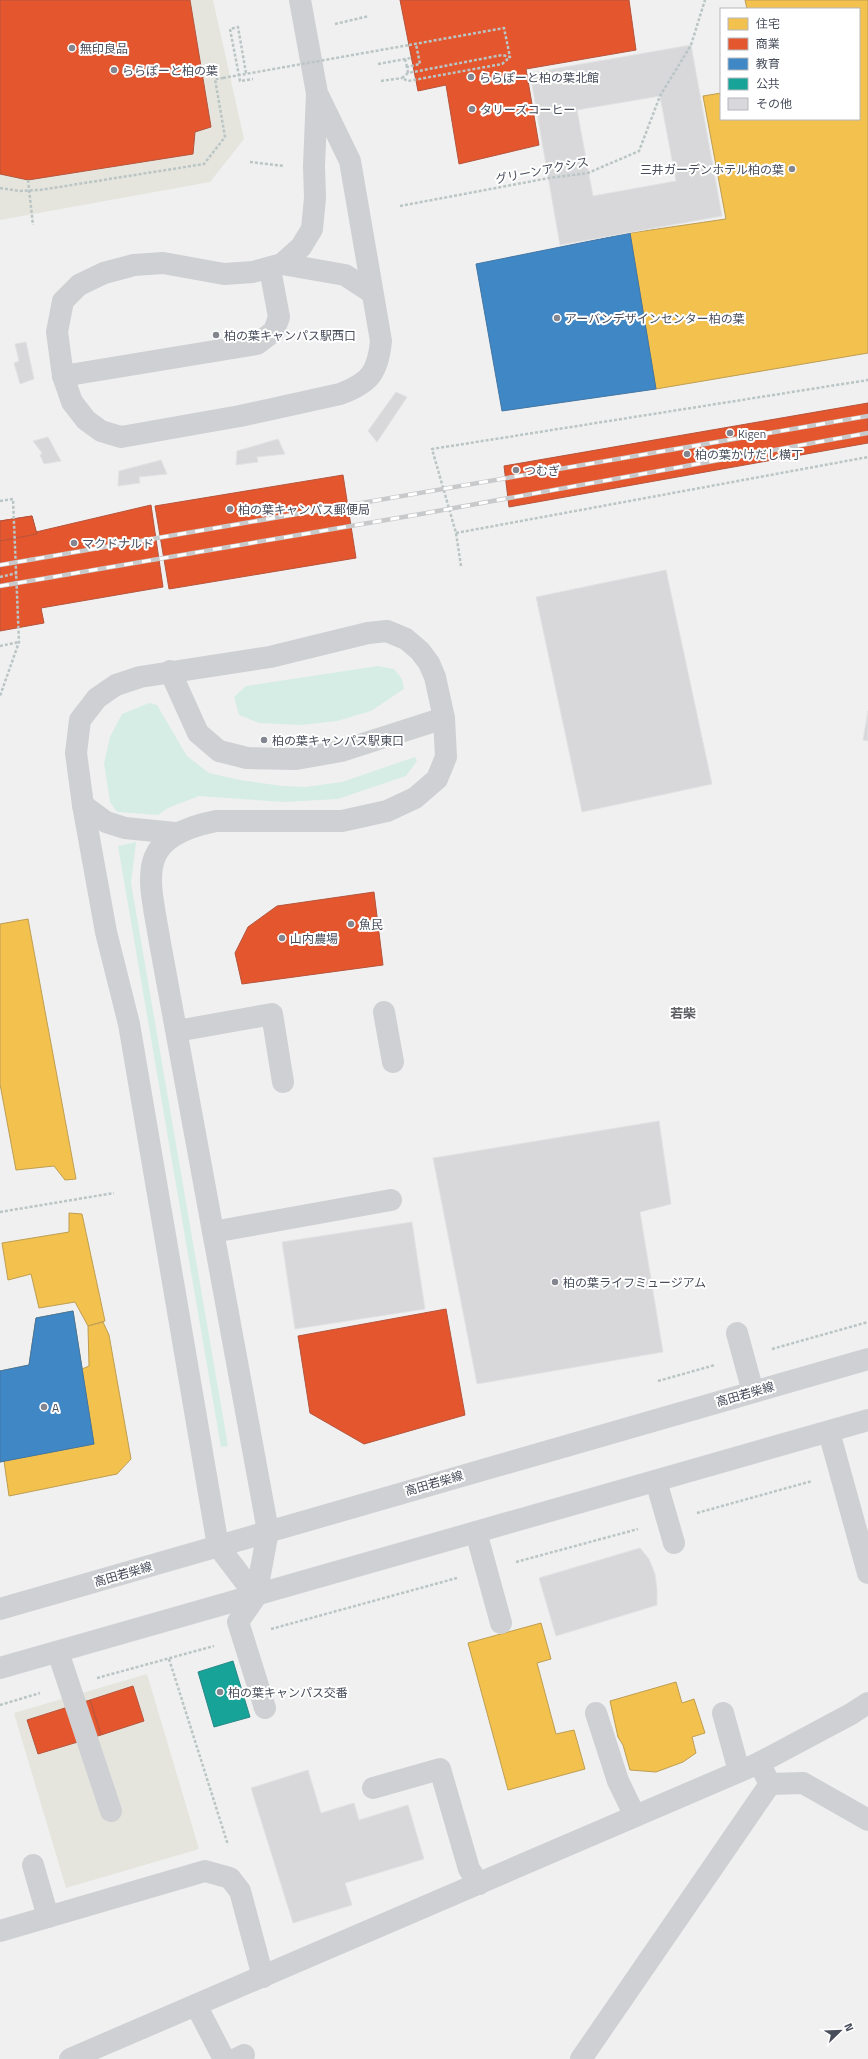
<svg xmlns="http://www.w3.org/2000/svg" width="868" height="2059" font-family="'Titillium Web','Noto Sans JP',sans-serif">
	<style>
		.commercial { fill: #e5e5de }
		.green { fill: #d6ede5 }
		.homes { fill: #f2c14e; stroke: #bf9e52 }
		.shops { fill: #e4572e; stroke: #b5543c }
		.schools { fill: #3f88c5; stroke: #4276a5 }
		.public { fill: #17a398; stroke: #268986 }
		.building { fill: #d8d8da; stroke: #e1e2e3; fill-rule: evenodd }
		.lines { fill: none; stroke-linecap: round; stroke-linejoin: round }
		.path { stroke: #bac5c5; stroke-width: 2.5; stroke-dasharray: 3 2; stroke-linecap: butt }
		.minor { stroke: #cfd0d3; stroke-width: 22 }
		.rail-casing { stroke: #c8c9cb; stroke-width: 4.5 }
		.rail { stroke: #fff; stroke-width: 3; stroke-dasharray: 9; stroke-linecap: butt }
		.path-bridge { stroke: #bac5c5; stroke-width: 2.5; stroke-dasharray: 3 2; stroke-linecap: butt }
		.poi-dot { fill: #83868f; stroke: #fff; stroke-width: 1.5 }
		.labels { text-anchor: middle; dominant-baseline: central; stroke-width: 4; stroke-linejoin: round; paint-order: stroke }
		.poi-label { font-size: 12px; fill: #484d5b; stroke: #fff; text-anchor: start }
		.street-label { font-size: 12px; fill: #484d5b; stroke: #fff }
		.neighbourhood-label { font-size: 13px; font-weight: bold; fill: #5c5d63; stroke: #fff }
	</style>
	<rect width="100%" height="100%" fill="#f0f0f0"/>
	<!-- commercial -->
	<g class="commercial">
		<polygon points="0,0 213,0 244,139 210,182 0,220"/>
		<polygon points="147,1674 199,1849 66,1888 14,1713"/>
	</g>
	<!-- green -->
	<g class="green">
		<polygon points="378,666 394,669 402,679 404,689 371,711 337,721 301,725 259,723 239,715 234,697 246,686"/>
		<polygon points="149,703 157,705 187,756 209,773 240,780 282,786 305,787 342,782 415,757 417,761 406,776 338,799 284,802 199,796 168,808 158,815 117,812 110,802 104,763 110,737 122,714"/>
		<polygon points="136,842 131,883 228,1446 221,1447 118,846"/>
	</g>
	<!-- homes -->
	<g class="homes">
		<polygon points="745,0 868,0 868,353 656,389 630,233 726,219 703,96 721,93 721,119 859,119 859,9 747,9"/>
		<polygon points="28,919 76,1179 65,1180 54,1166 16,1170 0,1084 0,924"/>
		<polygon points="69,1213 82,1214 105,1321 88,1326 75,1302 39,1308 31,1274 8,1280 2,1243 69,1232"/>
		<polygon points="73,1311 94,1444 0,1462 0,1371 29,1365 36,1318"/>
		<polygon points="103,1322 109,1335 131,1459 117,1474 9,1496 4,1461 94,1444 82,1369 89,1366 88,1326"/>
		<polygon points="541,1623 551,1659 537,1663 556,1734 574,1730 585,1769 508,1790 468,1643"/>
		<polygon points="676,1682 682,1703 694,1699 705,1733 692,1737 696,1753 683,1762 656,1772 630,1770 623,1745 618,1737 610,1701"/>
	</g>
	<!-- shops -->
	<g class="shops">
		<polygon points="0,0 190,0 211,127 195,132 193,154 28,180 0,174"/>
		<polygon points="400,0 629,0 636,50 526,69 539,145 459,164 446,85 418,91"/>
		<polygon points="868,403 868,443 509,507 504,466"/>
		<polygon points="343,475 356,558 169,589 155,506"/>
		<polygon points="151,505 163,587 41,608 44,623 0,631 0,521 32,516 36,532"/>
		<polygon points="32,516 37,534 0,541 0,521"/>
		<polygon points="374,892 383,965 242,984 235,953 248,927 277,906"/>
		<polygon points="446,1309 465,1415 364,1444 310,1413 298,1336"/>
		<polygon points="133,1686 144,1721 101,1735 90,1700"/>
		<polygon points="90,1700 101,1735 38,1754 27,1720"/>
	</g>
	<!-- schools -->
	<g class="schools">
		<polygon points="630,233 656,389 502,411 476,264"/>
		<polygon points="73,1311 94,1444 0,1462 0,1371 29,1365 36,1318"/>
	</g>
	<!-- public -->
	<polygon class="public" points="233,1661 250,1717 214,1727 198,1672"/>
	<!-- building -->
	<g class="building">
		<path d="M 691,45 L 722,216 L 560,245 L 530,73 ZM 660,96 L 676,181 L 593,196 L 577,110 Z"/>
		<polygon points="26,342 34,379 20,384 14,363 19,361 15,344"/>
		<polygon points="396,392 407,397 377,442 368,431"/>
		<polygon points="48,437 61,461 44,464 40,455 42,453 33,441"/>
		<polygon points="278,439 285,454 257,457 258,462 236,465 237,451"/>
		<polygon points="161,460 167,474 139,477 140,483 118,486 119,471"/>
		<polygon points="666,570 712,784 582,812 536,597"/>
		<polygon points="868,711 868,741 863,740"/>
		<polygon points="659,1121 671,1204 640,1212 663,1352 477,1384 433,1158"/>
		<polygon points="412,1222 425,1309 295,1329 282,1242"/>
		<polygon points="640,1548 649,1559 655,1574 657,1590 657,1605 556,1636 539,1578"/>
		<polygon points="308,1770 321,1813 354,1803 359,1820 408,1805 424,1859 345,1883 352,1905 293,1923 251,1788"/>
	</g>
	<g class="lines">
		<!-- path -->
		<g class="path">
			<polyline points="335,24 369,16"/>
			<polyline points="409,45 504,28 510,57 502,55 408,73 402,78 408,81 502,64 510,57"/>
			<polyline points="405,59 407,67"/>
			<polyline points="378,64 411,58"/>
			<polyline points="246,73 238,27 230,29 240,81 253,79"/>
			<polyline points="408,73 407,67 420,64 416,44"/>
			<polyline points="381,81 402,78"/>
			<polyline points="250,162 284,166"/>
			<polyline points="28,180 33,225"/>
			<polyline points="0,188 20,191 40,190 204,164 225,137 215,79 223,78"/>
			<polyline points="400,206 549,178 588,173 639,151 660,96 691,45 705,0"/>
			<polyline points="0,501 13,499 19,642 0,696"/>
			<polyline points="456,533 868,457"/>
			<polyline points="461,566 456,533 432,449 868,380"/>
			<polyline points="0,577 17,573"/>
			<polyline points="0,646 19,642"/>
			<polyline points="0,1212 114,1193"/>
			<polyline points="772,1349 868,1322"/>
			<polyline points="658,1381 715,1365"/>
			<polyline points="697,1513 812,1481"/>
			<polyline points="516,1562 638,1529"/>
			<polyline points="271,1629 457,1578"/>
			<polyline points="169,1659 228,1845"/>
			<polyline points="97,1678 214,1646"/>
			<polyline points="0,1705 40,1693"/>
		</g>
		<!-- minor -->
		<g class="minor">
			<path d="M 300,0 L 317,93 L 314,166 L 315,198 L 312,229 L 301,247 L 282,264 L 253,272 L 224,274 L 163,263 L 134,265 L 104,273 L 79,285 L 63,301 L 57,332 L 63,376 L 72,402 L 86,420 L 101,431 L 121,437 L 240,416 L 340,394 C 370,383 378,372 381,341 L 350,161 L 317,93"/>
			<polyline points="282,264 345,275 371,292"/>
			<polyline points="63,376 257,344 274,331 279,317 270,269"/>
			<polyline points="170,671 198,733 219,751 247,758 296,759 341,751 444,718"/>
			<polyline points="83,805 106,822 125,828 175,833"/>
			<polyline points="384,1012 393,1062"/>
			<polyline points="177,1031 272,1014 283,1082"/>
			<polyline points="213,1232 391,1200"/>
			<polyline points="737,1333 753,1392"/>
			<polyline points="829,1432 868,1573"/>
			<polyline points="656,1481 674,1543"/>
			<polyline points="476,1532 501,1623"/>
			<path d="M 256,1596 L 218,1546 L 129,1024 L 106,932 L 83,805 L 76,753 L 80,720 L 97,698 L 116,685 L 140,677 L 270,657 L 368,633 L 387,631 L 406,639 L 420,651 L 429,663 L 435,677 L 444,718 L 446,757 L 437,779 L 415,798 L 387,811 L 342,821 L 216,821 C 133,838 149,876 160,943 L 268,1531 L 256,1596 L 238,1622 L 265,1708"/>
			<polyline points="0,1609 868,1359"/>
			<polyline points="58,1652 111,1811"/>
			<polyline points="0,1668 868,1420"/>
			<polyline points="596,1713 618,1781 635,1816"/>
			<polyline points="723,1713 739,1771"/>
			<polyline points="770,1784 803,1783 868,1820"/>
			<polyline points="373,1788 440,1769 469,1869 479,1884"/>
			<polyline points="33,1865 48,1917"/>
			<polyline points="0,1931 205,1871 230,1878 240,1891 263,1977"/>
			<polyline points="196,2005 224,2059"/>
			<polyline points="70,2059 759,1763 851,1714 868,1703"/>
			<polyline points="236,2059 244,2055"/>
			<polyline points="581,2059 770,1784 759,1763"/>
		</g>
		<!-- rail casing -->
		<g class="rail-casing">
			<g id="rail">
				<polyline points="0,565 868,416"/>
				<polyline points="0,586 421,514 868,433"/>
			</g>
		</g>
		<!-- rail -->
		<use href="#rail" class="rail"/>
		<!-- path-bridge -->
		<polyline class="path-bridge" points="223,78 409,45"/>
	</g>
	<!-- markers -->
	<g class="poi-dot">
		<circle cx="72" cy="48" r="4"/>
		<circle cx="114" cy="70" r="4"/>
		<circle cx="471" cy="77" r="4"/>
		<circle cx="472" cy="109" r="4"/>
		<circle cx="792" cy="169" r="4"/>
		<circle cx="557" cy="318" r="4"/>
		<circle cx="216" cy="335" r="4"/>
		<circle cx="730" cy="433" r="4"/>
		<circle cx="687" cy="454" r="4"/>
		<circle cx="516" cy="470" r="4"/>
		<circle cx="230" cy="509" r="4"/>
		<circle cx="74" cy="543" r="4"/>
		<circle cx="264" cy="740" r="4"/>
		<circle cx="351" cy="924" r="4"/>
		<circle cx="282" cy="938" r="4"/>
		<circle cx="555" cy="1282" r="4"/>
		<circle cx="44" cy="1407" r="4"/>
		<circle cx="220" cy="1692" r="4"/>
	</g>
	<g class="labels">
		<!-- poi labels -->
		<g class="poi-label">
			<text x="80" y="48">無印良品</text>
			<text x="122" y="70">ららぽーと柏の葉</text>
			<text x="479" y="77">ららぽーと柏の葉北館</text>
			<text x="480" y="109">タリーズコーヒー</text>
			<text x="784" y="169" text-anchor="end">三井ガーデンホテル柏の葉</text>
			<text x="565" y="318">アーバンデザインセンター柏の葉</text>
			<text x="224" y="335">柏の葉キャンパス駅西口</text>
			<text x="738" y="433">Kigen</text>
			<text x="695" y="454">柏の葉かけだし横丁</text>
			<text x="524" y="470">つむぎ</text>
			<text x="238" y="509">柏の葉キャンパス郵便局</text>
			<text x="82" y="543">マクドナルド</text>
			<text x="272" y="740">柏の葉キャンパス駅東口</text>
			<text x="359" y="924">魚民</text>
			<text x="290" y="938">山内農場</text>
			<text x="563" y="1282">柏の葉ライフミュージアム</text>
			<text x="52" y="1407">A</text>
			<text x="228" y="1692">柏の葉キャンパス交番</text>
		</g>
		<!-- street labels -->
		<g class="street-label">
			<text transform="translate(542 170) rotate(-11)">グリーンアクシス</text>
			<text transform="translate(745 1394) rotate(-16)">高田若柴線</text>
			<text transform="translate(434 1483) rotate(-16)">高田若柴線</text>
			<text transform="translate(123 1574) rotate(-16)">高田若柴線</text>
		</g>
		<!-- neighbourhood labels -->
		<g class="neighbourhood-label">
			<text x="683" y="1013">若柴</text>
		</g>
	</g>
	<!-- legend -->
	<rect x="720" y="8" width="140" height="112" fill="#ffffff" stroke="#b6b8bd"/>
	<rect x="728" y="18" width="20" height="12" fill="#f2c14e" stroke="#b6b8bd"/>
	<text x="756" y="28" font-size="12" fill="#484d5b">住宅</text>
	<rect x="728" y="38" width="20" height="12" fill="#e4572e" stroke="#b6b8bd"/>
	<text x="756" y="48" font-size="12" fill="#484d5b">商業</text>
	<rect x="728" y="58" width="20" height="12" fill="#3f88c5" stroke="#b6b8bd"/>
	<text x="756" y="68" font-size="12" fill="#484d5b">教育</text>
	<rect x="728" y="78" width="20" height="12" fill="#17a398" stroke="#b6b8bd"/>
	<text x="756" y="88" font-size="12" fill="#484d5b">公共</text>
	<rect x="728" y="98" width="20" height="12" fill="#d8d8da" stroke="#b6b8bd"/>
	<text x="756" y="108" font-size="12" fill="#484d5b">その他</text>
	<!-- north arrow -->
	<g transform="translate(840 2031) rotate(67)" stroke="#ffffff" stroke-width="3" paint-order="stroke">
	<path d="M0-3L7 15L0 10L-7 15Z" fill="#484d5b"/>
	<text y="-6" font-size="11" font-weight="bold" text-anchor="middle" fill="#484d5b">N</text>
	</g>
</svg>
